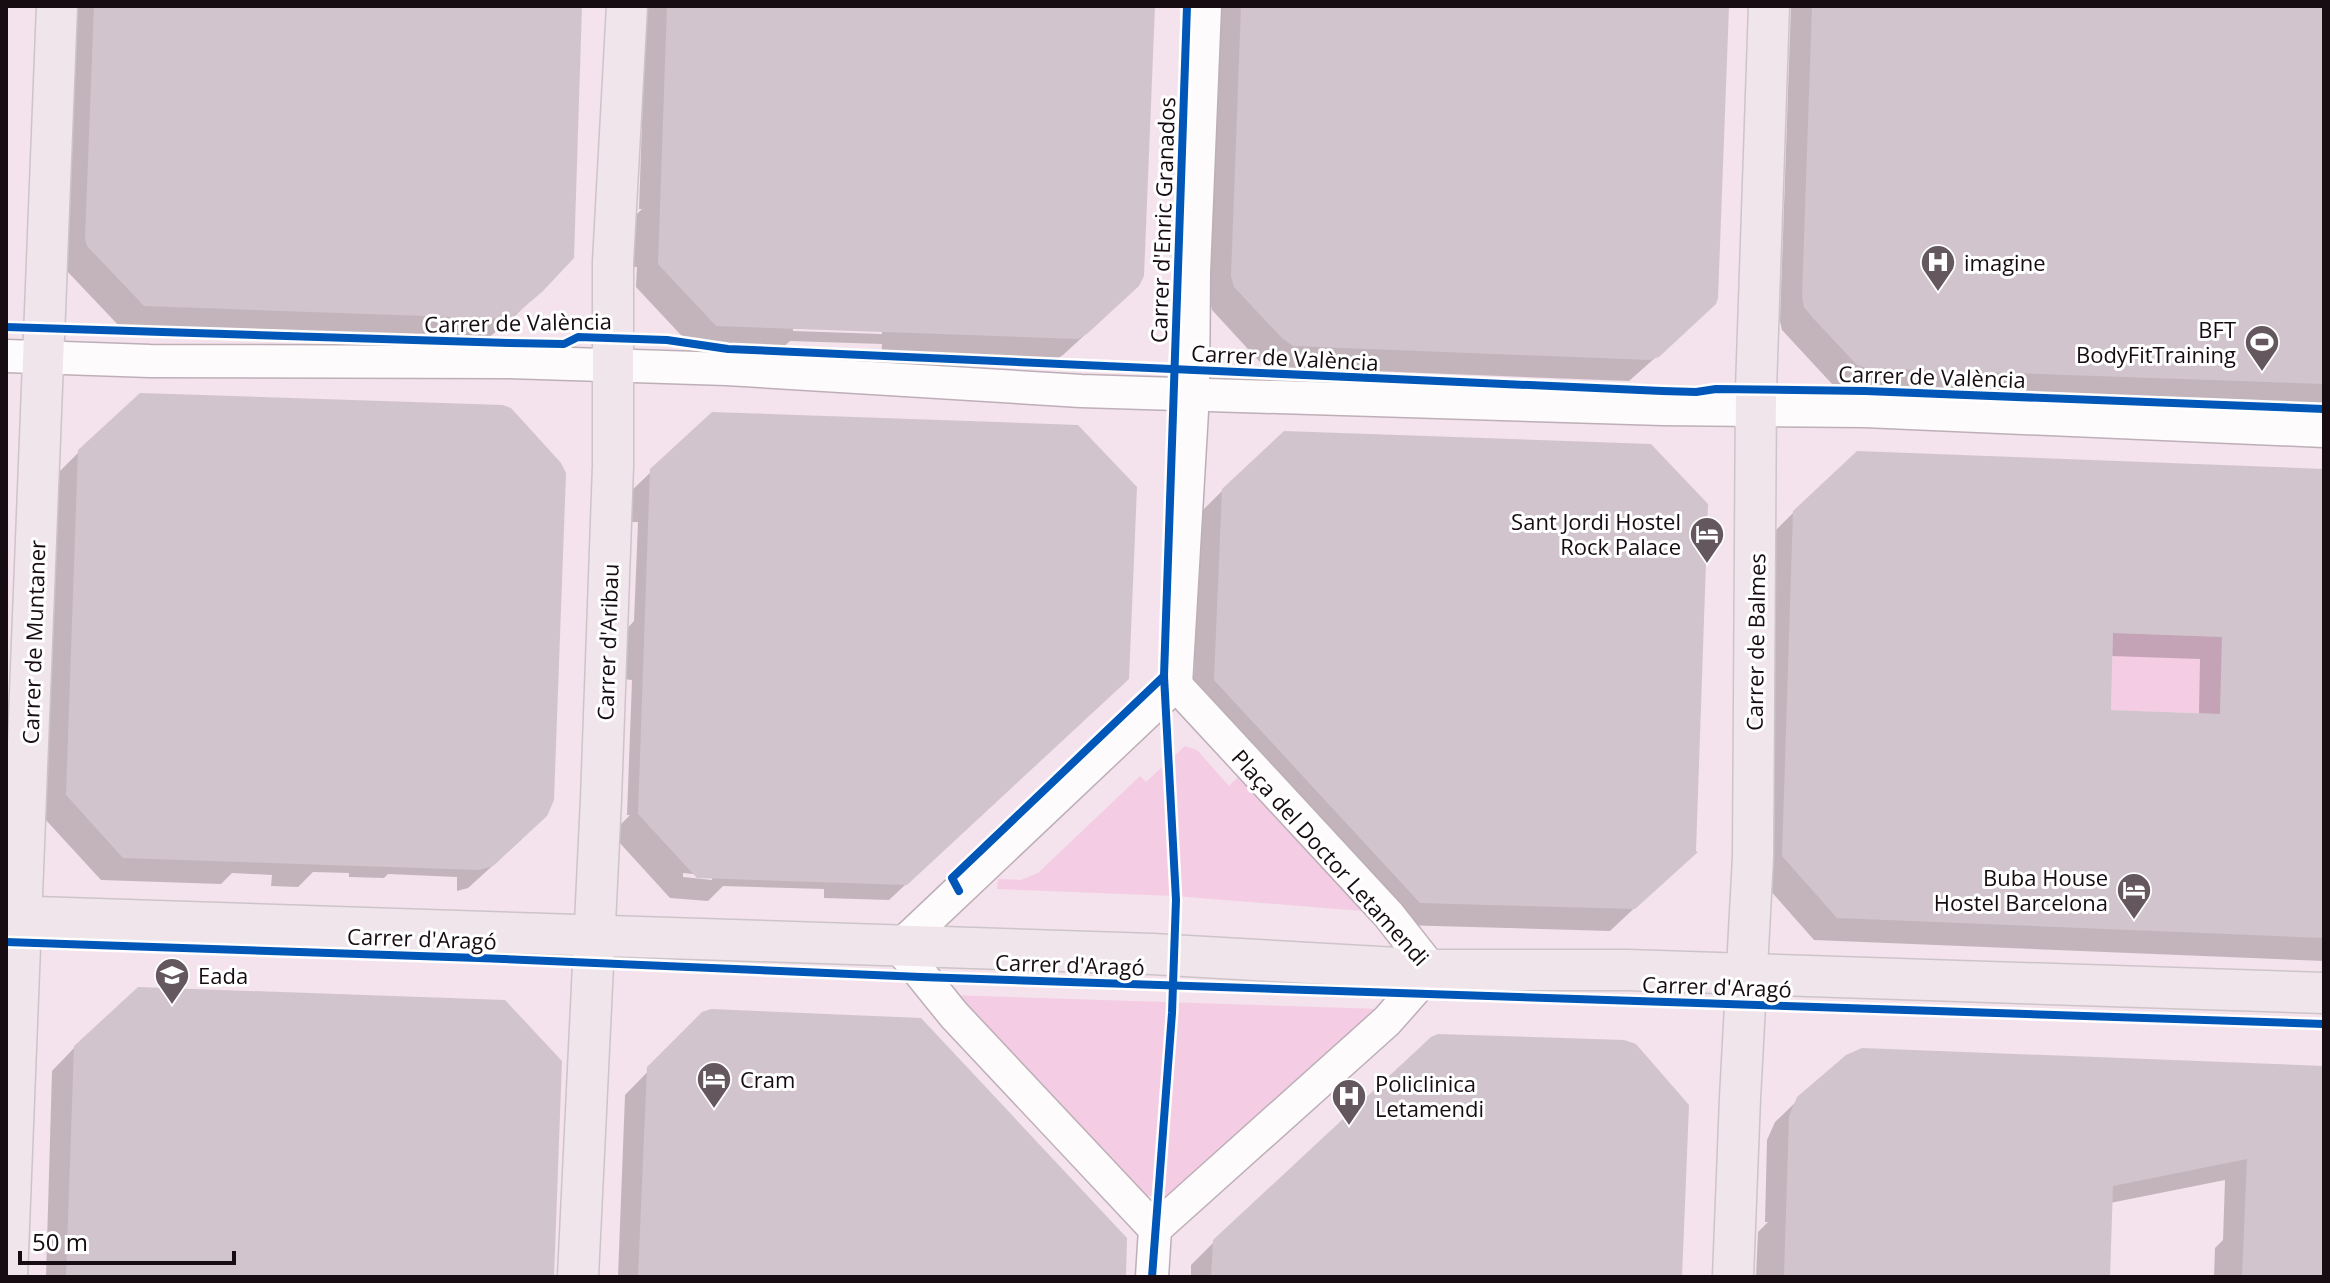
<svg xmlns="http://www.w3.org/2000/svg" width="2330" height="1283" font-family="'Open Sans',sans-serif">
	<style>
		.green { fill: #f4cce3 }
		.shadow { fill: #0003; fill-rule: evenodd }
		.building { fill: #d2c4cc; fill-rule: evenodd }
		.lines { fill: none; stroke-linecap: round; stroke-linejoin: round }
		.minor-casing { stroke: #bdafb7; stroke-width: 35 }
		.major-casing { stroke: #cdc4c8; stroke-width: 43 }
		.minor { stroke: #fdfbfc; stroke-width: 32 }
		.major { stroke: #efe5eb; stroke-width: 40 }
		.cycleway-casing { stroke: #fff; stroke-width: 13 }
		.cycleway { stroke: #0057b8; stroke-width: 8 }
		.labels { text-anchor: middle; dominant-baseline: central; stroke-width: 6; stroke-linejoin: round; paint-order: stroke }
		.street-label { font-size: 22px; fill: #170c12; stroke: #fff }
		.poi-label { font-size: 22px; fill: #170c12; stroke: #fff; text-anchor: start }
	</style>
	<rect width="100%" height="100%" fill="#f4e2ec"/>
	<!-- green -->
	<g class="green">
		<polygon points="2113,633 2222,637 2220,714 2111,710"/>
		<polygon points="1185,746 1197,750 1229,786 1240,775 1363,911 1175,896 997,889 998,879 1021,880 1038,873 1140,776 1146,782"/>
		<polygon points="946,995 1379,1009 1178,1197 1134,1195"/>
	</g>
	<!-- shadow -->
	<g class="shadow">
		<polygon points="73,6 581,6 572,257 517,314 486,340 121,328 65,269"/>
		<path d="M 646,6 L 1153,6 L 1114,308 L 1063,355 L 1054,361 L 881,355 L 882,344 L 790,341 L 779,351 L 693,348 L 636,287 L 637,267 L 630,267 L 631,220 L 642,209 L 639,209 ZM 793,327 L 882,330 L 882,334 L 793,331 Z"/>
		<polygon points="1220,6 1727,6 1691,326 1629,381 1270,367 1259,361 1212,310 1209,295"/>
		<polygon points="1791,6 2324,6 2324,406 1843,390 1832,384 1782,330 1780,321"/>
		<polygon points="79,452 522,839 468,888 457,891 457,877 388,874 384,878 349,877 349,873 313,872 298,887 271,886 272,875 232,873 221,884 101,880 44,818 56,475"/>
		<path d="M 652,471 L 1110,694 L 889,900 L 824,898 L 824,889 L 723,886 L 708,901 L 670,898 L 618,841 L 616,829 L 630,815 L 627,815 L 632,680 L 622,679 L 624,632 L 634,621 L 638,522 L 628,522 L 628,494 ZM 683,873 L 712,876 L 712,880 L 683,877 Z"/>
		<path d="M 2324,471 L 2324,961 L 1814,940 L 1760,879 L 1771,535 L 1794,512 ZM 2111,656 L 2200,659 L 2199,715 L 2109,712 Z"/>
		<polygon points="1223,490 1676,869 1610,931 1398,925 1193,703 1200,513"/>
		<polygon points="704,1014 1124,1277 618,1277 625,1095"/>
		<polygon points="75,1047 552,1277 46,1277 52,1071"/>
		<polygon points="2324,1068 2324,1277 2214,1277 2215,1248 2223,1240 2225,1180 2110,1203 2108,1277 1756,1277 1758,1232 1768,1222 1765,1222 1767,1140 1775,1122 1799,1099"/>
		<polygon points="1214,1242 1681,1277 1191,1277 1191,1265"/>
	</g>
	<!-- building -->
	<g class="building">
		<polygon points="94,6 582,6 574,258 542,292 510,319 144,306 87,246 85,239"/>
		<polygon points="667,6 1155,6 1144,276 1139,286 1088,333 1078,339 716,326 658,264"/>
		<polygon points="1241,6 1729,6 1718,298 1716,304 1659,357 1650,360 1293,346 1282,338 1234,287 1231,276"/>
		<polygon points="1812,6 2324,6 2324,384 1866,368 1857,365 1812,317 1804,307 1802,297"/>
		<polygon points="140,393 503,405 511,408 561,463 566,473 554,800 547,816 493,866 479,870 123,858 66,795 78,450"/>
		<polygon points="712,412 1078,425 1137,487 1129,679 907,885 697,878 638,814 650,469"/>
		<polygon points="1284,431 1651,444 1708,504 1696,851 1698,852 1635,909 1420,903 1214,680 1222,489"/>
		<path d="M 1857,451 L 2324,469 L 2324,938 L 1837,918 L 1782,856 L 1793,511 ZM 2113,633 L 2222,637 L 2220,714 L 2111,710 Z"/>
		<polygon points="138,987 505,1000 562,1061 554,1277 66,1277 74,1046"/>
		<polygon points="711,1009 921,1018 1127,1238 1126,1277 638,1277 647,1067 702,1012"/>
		<polygon points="1438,1034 1624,1040 1636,1044 1689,1105 1682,1277 1211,1277 1213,1240 1416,1051 1431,1037"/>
		<polygon points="1862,1048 2324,1066 2324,1277 2242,1277 2247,1159 2113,1186 2110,1277 1784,1277 1789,1116 1797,1097 1846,1055"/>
	</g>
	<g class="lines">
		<!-- minor casing -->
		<g class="minor-casing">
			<g id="minor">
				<polyline points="6,356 150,361 509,362 727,369 1081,391 1663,409 1865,411 2324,431"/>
				<polyline points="1176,685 1193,394 1194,273 1205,6"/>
				<polyline points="1155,1229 954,1015 899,947 1176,685"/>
				<polyline points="1155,1229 1387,1021 1432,970 1388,914 1176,685"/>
				<polyline points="1152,1277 1155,1229"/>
			</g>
		</g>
		<!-- major casing -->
		<g class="major-casing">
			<g id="major">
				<polyline points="6,916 1152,954 1432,970 1627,970 2324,993"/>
				<polyline points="7,1277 57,6"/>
				<polyline points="578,1277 601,799 613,466 613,262 627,6"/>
				<polyline points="1733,1277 1740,1098 1753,857 1756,389 1769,6"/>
			</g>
		</g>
		<!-- minor -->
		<use href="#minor" class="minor"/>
		<!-- major -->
		<use href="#major" class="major"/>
		<!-- cycleway casing -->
		<g class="cycleway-casing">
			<g id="cycleway">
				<polyline points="6,327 509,343 564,344 578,337 667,340 728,349 1662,391 1696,392 1716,389 1865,391 2324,409"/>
				<polyline points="959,891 952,878 1164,676"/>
				<polyline points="6,942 479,958 921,977 2324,1024"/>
				<polyline points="1152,1277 1172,1013 1176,900 1164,676 1187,6"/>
			</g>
		</g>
		<!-- cycleway -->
		<use href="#cycleway" class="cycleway"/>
	</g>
	<!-- icons -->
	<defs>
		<g id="hospital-pin" transform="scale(1.8)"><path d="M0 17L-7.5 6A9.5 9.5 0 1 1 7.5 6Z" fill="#64575e" stroke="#fff"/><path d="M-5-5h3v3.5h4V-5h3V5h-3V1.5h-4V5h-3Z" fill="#fff"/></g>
		<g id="stadium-pin" transform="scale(1.8)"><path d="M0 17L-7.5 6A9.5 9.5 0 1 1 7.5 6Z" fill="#64575e" stroke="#fff"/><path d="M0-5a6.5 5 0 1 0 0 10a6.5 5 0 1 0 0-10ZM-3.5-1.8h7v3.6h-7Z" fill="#fff"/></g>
		<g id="hotel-pin" transform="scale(1.8)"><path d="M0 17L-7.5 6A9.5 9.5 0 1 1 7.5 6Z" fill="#64575e" stroke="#fff"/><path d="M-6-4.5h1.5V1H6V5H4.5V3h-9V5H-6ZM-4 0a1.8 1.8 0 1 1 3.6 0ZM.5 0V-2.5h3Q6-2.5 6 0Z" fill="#fff"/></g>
		<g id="university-pin" transform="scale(1.8)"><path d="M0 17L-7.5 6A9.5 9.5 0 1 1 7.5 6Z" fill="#64575e" stroke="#fff"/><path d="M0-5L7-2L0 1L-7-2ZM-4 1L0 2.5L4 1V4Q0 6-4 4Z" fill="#fff"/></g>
	</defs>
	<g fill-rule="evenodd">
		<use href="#hospital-pin" x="1938" y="262"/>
		<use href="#stadium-pin" x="2262" y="342"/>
		<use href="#hotel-pin" x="1707" y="534"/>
		<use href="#hotel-pin" x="2134" y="890"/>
		<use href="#university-pin" x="172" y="975"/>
		<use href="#hotel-pin" x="714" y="1079"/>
		<use href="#hospital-pin" x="1349" y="1096"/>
	</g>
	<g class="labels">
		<!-- street labels -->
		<g class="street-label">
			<text transform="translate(1162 220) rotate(-88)">Carrer d'Enric Granados</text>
			<text transform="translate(518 322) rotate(-1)">Carrer de València</text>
			<text transform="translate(1285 357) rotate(3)">Carrer de València</text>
			<text transform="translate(1932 376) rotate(2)">Carrer de València</text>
			<text transform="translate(33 642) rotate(-88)">Carrer de Muntaner</text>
			<text transform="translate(607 642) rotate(-88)">Carrer d'Aribau</text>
			<text transform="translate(1755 642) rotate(-89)">Carrer de Balmes</text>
			<text transform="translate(1331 857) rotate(48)">Plaça del Doctor Letamendi</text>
			<text transform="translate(422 938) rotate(2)">Carrer d'Aragó</text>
			<text transform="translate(1070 964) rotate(2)">Carrer d'Aragó</text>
			<text transform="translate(1717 986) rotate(2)">Carrer d'Aragó</text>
		</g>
		<!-- poi labels -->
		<g class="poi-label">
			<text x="1964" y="262">imagine</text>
			<text x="2236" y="329" text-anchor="end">BFT<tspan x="2236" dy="25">BodyFitTraining</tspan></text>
			<text x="1681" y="521" text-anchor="end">Sant Jordi Hostel<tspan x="1681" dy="25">Rock Palace</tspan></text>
			<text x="2108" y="877" text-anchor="end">Buba House<tspan x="2108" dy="25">Hostel Barcelona</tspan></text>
			<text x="198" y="975">Eada</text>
			<text x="740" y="1079">Cram</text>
			<text x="1375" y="1083">Policlinica<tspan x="1375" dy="25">Letamendi</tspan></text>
		</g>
	</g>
	<!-- border -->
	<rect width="2330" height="1283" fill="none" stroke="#170c12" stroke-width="16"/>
	<!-- scale -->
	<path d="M20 1251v12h214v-12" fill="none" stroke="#170c12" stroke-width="4"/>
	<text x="32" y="1251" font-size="24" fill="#170c12" stroke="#ffffff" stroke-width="6" paint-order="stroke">50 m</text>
</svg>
